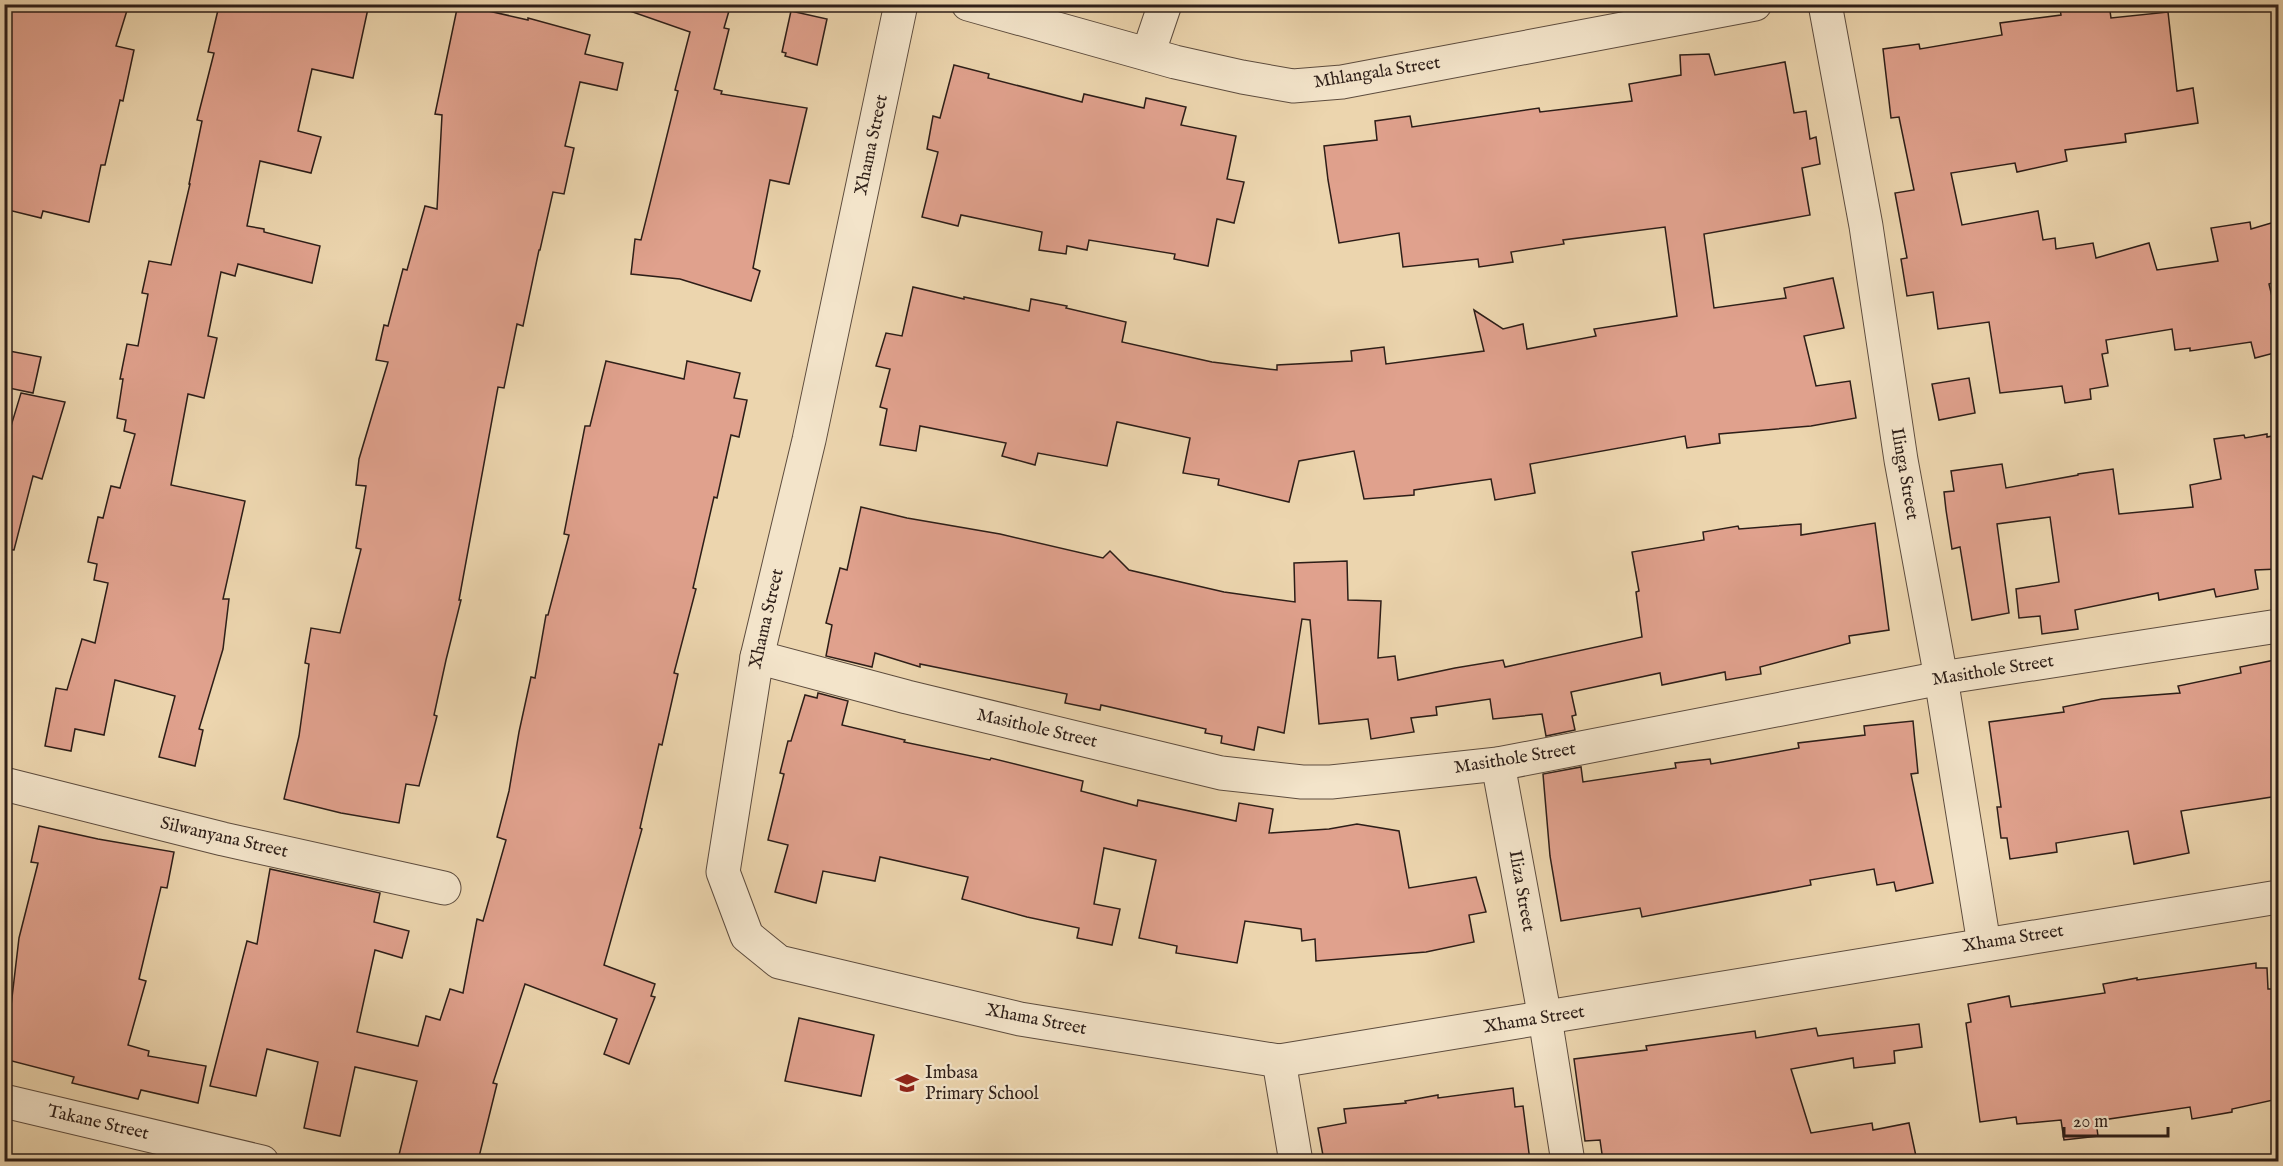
<svg xmlns="http://www.w3.org/2000/svg" width="2283" height="1166" font-family="'IM FELL English',serif">
	<style>
		.building { fill: #e0a18d; stroke: #2d1e18; stroke-width: 1.5 }
		.lines { fill: none; stroke-linecap: round; stroke-linejoin: round }
		.minor-casing { stroke: #5d4c3e; stroke-width: 35 }
		.minor { stroke: #f3e4ca; stroke-width: 33 }
		.labels { text-anchor: middle; dominant-baseline: central; stroke-width: 4.5; stroke-linejoin: round; paint-order: stroke }
		.street-label { font-size: 18px; fill: #2d1e18; stroke: #f3e4ca }
		.poi-label { font-size: 18px; fill: #2d1e18; stroke: #f3e4ca; text-anchor: start }
	</style>
	<rect width="100%" height="100%" fill="#ecd5ae"/>
	<filter id="stains"><feTurbulence type="fractalNoise" baseFrequency=".00333" numOctaves="4"/><feColorMatrix values="0 0 0 0 .2 0 0 0 0 .09 0 0 0 0 .02 0 0 0 .5 -.17"/></filter>
	<radialGradient id="worn" r=".72"><stop offset=".6" stop-color="#630" stop-opacity="0"/><stop offset="1" stop-color="#630" stop-opacity=".3"/></radialGradient>
	<!-- building -->
	<g class="building">
		<polygon points="4,4 129,4 116,46 134,50 123,101 120,100 105,165 101,165 89,222 43,211 41,218 4,209"/>
		<polygon points="223,4 369,4 353,78 312,69 298,131 321,137 311,173 260,161 247,226 264,229 264,232 320,246 312,283 238,264 235,276 221,272 208,336 217,338 204,398 188,394 171,485 245,501 223,599 229,599 223,649 199,729 203,730 195,766 159,757 175,696 115,680 104,735 75,729 71,751 45,746 56,688 67,690 82,639 95,643 108,583 94,580 97,564 88,562 98,517 103,518 111,486 120,488 135,434 124,431 126,420 117,418 123,379 120,379 127,344 138,346 148,294 142,293 149,261 171,265 190,184 189,184 202,121 197,120 214,53 208,52 218,10 222,11"/>
		<polygon points="458,4 528,20 528,18 590,35 585,54 623,63 617,90 580,82 565,146 574,148 564,194 553,192 540,250 539,250 523,326 517,324 504,388 498,387 459,600 461,600 446,660 434,715 437,716 419,786 406,784 399,823 341,813 284,799 299,736 309,664 305,663 311,628 340,633 361,549 356,548 366,486 356,485 359,459 388,362 376,360 384,325 388,326 403,269 407,270 425,206 437,209 442,115 435,114"/>
		<polygon points="624,4 731,4 724,28 729,29 714,89 722,91 721,94 807,108 789,184 770,180 753,268 760,271 751,301 680,279 631,274 635,239 641,240 678,91 675,90 690,32 624,9"/>
		<polygon points="2089,4 2109,4 2111,18 2168,12 2177,91 2193,88 2198,123 2125,134 2126,142 2065,150 2067,161 2017,172 2015,163 1951,173 1962,225 2038,211 2043,240 2055,238 2056,249 2093,243 2096,258 2149,243 2157,270 2218,261 2211,228 2250,222 2251,229 2278,221 2278,281 2269,284 2278,322 2278,352 2255,358 2251,342 2190,351 2190,348 2175,350 2172,329 2106,340 2108,353 2102,354 2108,386 2090,389 2091,399 2065,403 2062,386 2000,393 1989,322 1938,329 1933,292 1907,296 1901,259 1907,258 1895,193 1914,190 1899,117 1891,118 1883,49 1919,44 1920,49 2002,35 2000,23 2061,15 2060,9"/>
		<polygon points="791,11 827,19 817,65 785,56 786,53 782,52"/>
		<polygon points="1709,54 1715,75 1785,62 1794,113 1806,111 1810,139 1816,137 1820,164 1802,168 1810,215 1704,234 1714,308 1786,298 1784,288 1833,278 1844,328 1804,336 1816,386 1850,381 1856,418 1811,426 1719,434 1720,443 1687,448 1685,436 1530,464 1535,493 1495,500 1491,479 1414,490 1414,495 1364,499 1354,451 1299,461 1289,502 1218,485 1219,479 1183,473 1190,438 1117,422 1107,466 1038,453 1035,465 1002,456 1006,443 920,426 916,451 880,445 887,409 880,407 890,369 876,366 886,333 902,336 913,287 964,299 964,297 1029,311 1031,299 1067,306 1066,308 1126,322 1122,342 1212,362 1277,370 1277,365 1352,361 1351,351 1384,347 1386,364 1484,351 1474,310 1503,329 1523,324 1527,349 1596,336 1594,329 1677,316 1665,227 1563,240 1564,244 1511,252 1513,262 1479,267 1478,259 1403,267 1399,233 1339,243 1328,180 1324,146 1377,140 1375,121 1410,116 1412,127 1539,108 1540,112 1632,101 1629,84 1681,75 1680,55"/>
		<polygon points="954,65 989,74 988,78 1082,102 1084,94 1144,108 1146,98 1186,107 1181,125 1236,136 1227,179 1244,182 1234,223 1217,219 1208,266 1174,259 1175,254 1089,240 1087,250 1067,246 1066,254 1039,250 1042,232 961,215 958,226 922,217 938,152 927,149 933,116 940,118"/>
		<polygon points="4,350 41,357 33,393 4,387"/>
		<polygon points="606,361 684,379 687,361 740,373 734,398 747,400 739,437 731,435 717,498 714,497 693,588 696,589 674,673 678,674 662,745 659,744 640,828 642,829 604,965 655,984 651,996 655,997 629,1064 604,1054 617,1019 525,984 493,1083 497,1084 478,1161 428,1161 399,1155 417,1081 355,1067 340,1136 304,1128 318,1062 267,1049 256,1096 210,1086 247,941 257,944 270,869 380,893 374,922 409,931 402,958 375,950 357,1032 418,1046 426,1016 440,1020 450,989 463,993 477,919 483,921 506,840 497,837 509,791 519,732 531,677 535,678 546,615 548,615 569,535 564,534 585,426 590,426"/>
		<polygon points="1969,378 1975,413 1939,420 1932,384"/>
		<polygon points="21,393 65,402 42,479 33,476 14,550 4,549 4,449"/>
		<polygon points="2267,434 2267,437 2278,435 2278,569 2255,570 2258,589 2216,597 2214,589 2159,600 2158,593 2075,610 2078,629 2042,634 2040,616 2019,618 2016,589 2059,582 2050,517 1997,524 2009,613 1972,620 1960,547 1952,549 1946,510 1944,492 1954,491 1951,471 2002,464 2006,488 2078,475 2078,474 2113,469 2119,514 2193,507 2190,485 2221,479 2214,439 2244,435 2245,438"/>
		<polygon points="861,507 907,518 1000,534 1103,558 1110,551 1129,570 1224,592 1295,602 1294,563 1347,561 1348,600 1381,601 1378,658 1395,656 1398,680 1455,668 1503,660 1505,667 1642,637 1636,592 1639,591 1632,552 1704,540 1703,532 1738,526 1739,529 1801,524 1801,535 1875,523 1889,630 1849,636 1850,643 1760,667 1761,674 1726,680 1725,672 1662,685 1660,673 1571,692 1576,715 1572,716 1575,730 1546,736 1542,714 1493,719 1490,699 1436,707 1437,715 1411,718 1414,732 1371,739 1368,719 1319,724 1310,620 1302,619 1284,733 1258,727 1254,750 1221,743 1222,736 1205,733 1206,729 1101,705 1100,710 1065,703 1067,694 920,664 920,667 875,653 872,667 826,656 832,625 826,623 840,568 847,570"/>
		<polygon points="2275,660 2278,676 2278,796 2181,811 2189,853 2134,864 2128,831 2056,843 2057,852 2010,859 2007,838 2001,838 1997,807 2001,807 1989,722 2064,712 2063,707 2102,699 2180,693 2178,686 2241,673 2240,667"/>
		<polygon points="818,693 848,701 842,725 905,740 904,742 990,760 991,758 1083,781 1081,791 1137,806 1138,800 1236,821 1239,803 1273,809 1269,833 1329,829 1357,824 1399,831 1409,888 1476,877 1486,912 1469,915 1474,942 1426,952 1316,961 1315,939 1302,941 1301,929 1245,921 1237,963 1176,953 1177,946 1139,938 1156,860 1104,848 1094,904 1120,909 1112,945 1077,938 1079,928 1027,917 962,899 968,877 880,857 875,881 823,871 816,903 775,892 788,845 768,840 784,774 780,773 788,741 791,741 805,695 817,698"/>
		<polygon points="1913,721 1918,773 1911,774 1933,883 1896,891 1894,882 1877,885 1874,869 1810,880 1811,885 1642,917 1640,908 1561,921 1550,856 1543,774 1581,767 1583,782 1676,768 1675,763 1710,759 1711,764 1799,748 1798,743 1865,735 1864,726"/>
		<polygon points="39,826 98,839 174,852 167,888 161,887 139,979 146,981 128,1045 149,1051 148,1056 206,1066 198,1103 141,1090 138,1099 72,1083 74,1077 4,1059 4,1049 11,1023 9,1023 19,938 38,863 31,862"/>
		<polygon points="2256,963 2256,968 2267,968 2268,989 2277,989 2278,1099 2232,1109 2232,1112 2192,1119 2190,1107 2096,1121 2098,1136 2064,1140 2061,1120 2017,1124 2016,1117 1980,1122 1966,1023 1971,1022 1968,1004 2009,996 2011,1007 2105,993 2103,984 2137,978 2137,980"/>
		<polygon points="799,1018 874,1035 861,1096 785,1081"/>
		<polygon points="1919,1024 1922,1047 1894,1051 1895,1063 1854,1068 1853,1058 1791,1069 1811,1133 1872,1123 1873,1130 1909,1123 1917,1161 1603,1161 1600,1140 1585,1141 1574,1059 1647,1050 1646,1046 1755,1031 1756,1038 1816,1028 1818,1036"/>
		<polygon points="1513,1088 1515,1107 1523,1106 1530,1161 1324,1161 1318,1128 1346,1123 1344,1109 1406,1103 1405,1101 1438,1095 1438,1098"/>
	</g>
	<g class="lines">
		<!-- minor casing -->
		<g class="minor-casing">
			<g id="minor">
				<polyline points="901,4 809,440 757,657 723,872 747,936 779,962 1020,1019 1279,1061 2278,897"/>
				<polyline points="968,4 1175,62 1242,77 1293,86 1342,82 1755,4"/>
				<polyline points="1825,4 1866,226 1901,460 1941,678 1984,944"/>
				<polyline points="1148,54 1165,4"/>
				<polyline points="757,657 907,697 1221,773 1302,782 1331,782 1498,764 1941,678 2278,626"/>
				<polyline points="1498,764 1545,1018 1568,1162"/>
				<polyline points="4,784 223,839 444,888"/>
				<polyline points="1279,1061 1296,1162"/>
				<polyline points="4,1101 262,1162"/>
			</g>
		</g>
		<!-- minor -->
		<use href="#minor" class="minor"/>
	</g>
	<!-- icons -->
	<defs>
		<g id="school-bare" transform="scale(1.8)"><path d="M0-5L7-2L0 1L-7-2ZM-4 1L0 2.5L4 1V4Q0 6-4 4Z" fill="#8f2418" stroke="#f3e4ca" stroke-width="2.5" paint-order="stroke"/></g>
	</defs>
	<g fill-rule="evenodd">
		<use href="#school-bare" x="907" y="1083"/>
	</g>
	<g class="labels">
		<!-- street labels -->
		<g class="street-label">
			<text transform="translate(1377 73) rotate(-9)">Mhlangala Street</text>
			<text transform="translate(872 145) rotate(-78)">Xhama Street</text>
			<text transform="translate(1904 474) rotate(80)">Ilinga Street</text>
			<text transform="translate(767 619) rotate(-77)">Xhama Street</text>
			<text transform="translate(1993 671) rotate(-9)">Masithole Street</text>
			<text transform="translate(1037 729) rotate(13)">Masithole Street</text>
			<text transform="translate(1515 759) rotate(-9)">Masithole Street</text>
			<text transform="translate(224 838) rotate(13)">Silwanyana Street</text>
			<text transform="translate(1521 891) rotate(80)">Iliza Street</text>
			<text transform="translate(2013 939) rotate(-9)">Xhama Street</text>
			<text transform="translate(1036 1020) rotate(11)">Xhama Street</text>
			<text transform="translate(1534 1020) rotate(-9)">Xhama Street</text>
			<text transform="translate(98 1123) rotate(13)">Takane Street</text>
		</g>
		<!-- poi labels -->
		<g class="poi-label">
			<text x="925" y="1073">Imbasa<tspan x="925" dy="21">Primary School</tspan></text>
		</g>
	</g>
	<!-- margin -->
	<rect width="2283" height="1166" fill="none" stroke="#ecd5ae" stroke-width="24"/>
	<rect x="6" y="6" width="2271" height="1154" fill="none" stroke="#2d1e18" stroke-width="3"/>
	<rect x="12" y="12" width="2259" height="1142" fill="none" stroke="#2d1e18" stroke-width="1.5"/>
	<!-- scale -->
	<path d="M2064 1127v9h104v-9" fill="none" stroke="#2d1e18" stroke-width="3"/>
	<text x="2073" y="1127" font-size="18" fill="#2d1e18" stroke="#f3e4ca" stroke-width="4.5" paint-order="stroke">20 m</text>
	<rect width="100%" height="100%" filter="url(#stains)"/>
	<rect width="100%" height="100%" fill="url(#worn)"/>
</svg>
